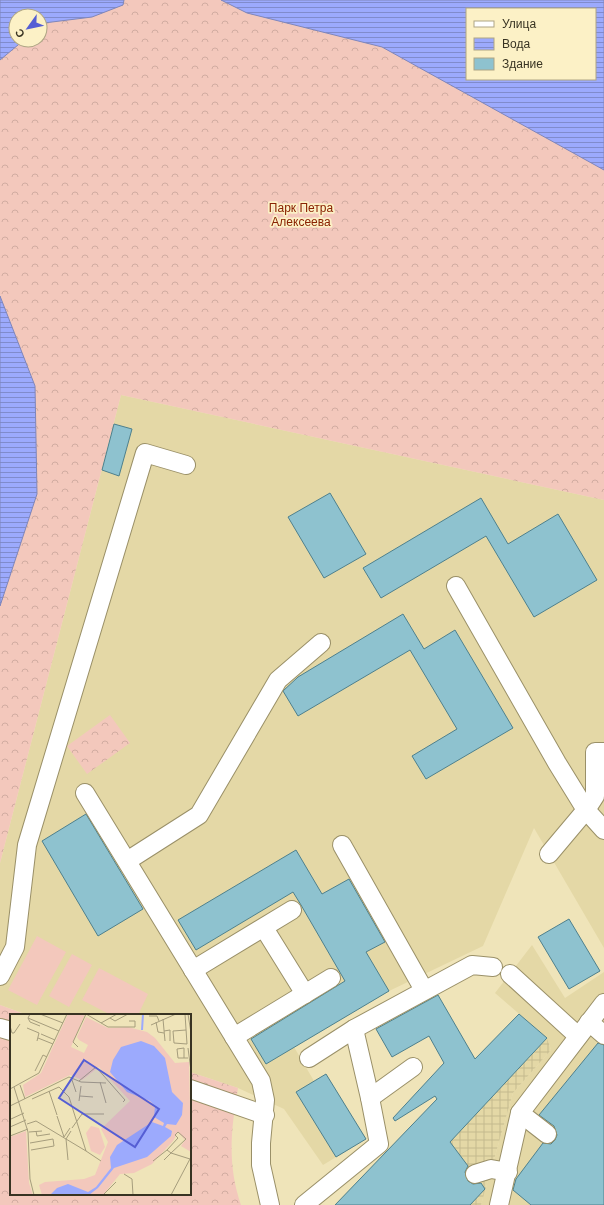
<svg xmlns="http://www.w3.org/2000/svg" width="604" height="1205" font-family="Arial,sans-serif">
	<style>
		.built { fill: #e4d8a6 }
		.industrial { fill: url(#industrial-grid) }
		.forest { fill: url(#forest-crowns); fill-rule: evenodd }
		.pitch { fill: #f3c8bc }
		.water { fill: url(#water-rules); stroke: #7e86bb; fill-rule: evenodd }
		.building { fill: #8ec2cf; stroke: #4e808d }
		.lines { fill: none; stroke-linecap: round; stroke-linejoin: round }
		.minor-casing { stroke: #9a9068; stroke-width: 20 }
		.minor { stroke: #fff; stroke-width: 18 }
		.labels { text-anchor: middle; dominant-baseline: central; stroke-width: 3.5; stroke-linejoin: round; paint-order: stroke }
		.park-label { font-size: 12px; fill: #8a2202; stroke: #fcf1c6 }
		.inset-river { fill: none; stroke: #9caafd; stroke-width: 2 }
		.inset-road { fill: none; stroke: #a69d7d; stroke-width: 1 }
		.view { fill: #555ed4; fill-opacity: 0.15; stroke: #555ed4; stroke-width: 2 }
		.inset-edge { fill: none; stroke: #383322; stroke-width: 2 }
	</style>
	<defs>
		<pattern id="industrial-grid" width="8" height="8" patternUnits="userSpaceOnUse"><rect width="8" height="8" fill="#e4d8a6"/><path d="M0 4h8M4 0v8" fill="none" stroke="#c4ba8f"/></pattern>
		<pattern id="forest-crowns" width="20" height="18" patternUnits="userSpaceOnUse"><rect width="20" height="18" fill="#f3c8bc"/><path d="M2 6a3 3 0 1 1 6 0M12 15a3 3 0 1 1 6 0" fill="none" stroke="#d1aca1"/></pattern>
		<pattern id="water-rules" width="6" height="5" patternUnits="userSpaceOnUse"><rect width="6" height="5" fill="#9caafd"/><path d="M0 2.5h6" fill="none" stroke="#808bcc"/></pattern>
	</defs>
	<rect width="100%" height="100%" fill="#efe4b9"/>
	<!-- built -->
	<g class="built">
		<polygon points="121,395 604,500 604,948 534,828 483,946 389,991 294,1047 314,1081 326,1074 366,1139 323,1165 284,1109 238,1088 190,1072 190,1015 28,1015 0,1005 0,863"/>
		<polygon points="532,945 565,998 604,972 604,1205 481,1205 513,1093 551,1050 547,1038 495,993"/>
	</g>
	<!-- industrial -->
	<polygon class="industrial" points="519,1014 547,1038 551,1050 513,1093 481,1205 335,1205"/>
	<!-- forest -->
	<g class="forest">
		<path d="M 0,0 L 604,0 L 604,500 L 121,395 L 0,863 ZM 467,9 L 595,9 L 595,79 L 467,79 ZM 16,16 L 40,16 L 40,40 L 16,40 Z"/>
		<polygon points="110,715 130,743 87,774 67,746"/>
		<path d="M 0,1005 L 27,1015 L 11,1015 L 11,1194 L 190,1194 L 190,1072 L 238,1088 C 231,1130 227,1164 241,1205 L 0,1205 Z"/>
	</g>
	<!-- pitch -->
	<g class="pitch">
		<polygon points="37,936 66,952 37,1005 8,990"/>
		<polygon points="72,954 92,965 69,1007 49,996"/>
		<polygon points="99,968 148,994 138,1015 111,1015 82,1000"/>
	</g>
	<!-- water -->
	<g class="water">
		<polygon points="0,0 124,0 123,5 92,17 44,23 40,26 40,16 16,16 16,40 24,40 0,60"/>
		<path d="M 221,0 L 604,0 L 604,170 L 382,47 L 247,13 ZM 467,9 L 595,9 L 595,79 L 467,79 Z"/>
		<polygon points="0,296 35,386 37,494 0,606"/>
	</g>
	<!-- building -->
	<g class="building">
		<polygon points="114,424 132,429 119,476 102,470"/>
		<polygon points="330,493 366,554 324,578 288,517"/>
		<polygon points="481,498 508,544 558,514 597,580 534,617 486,536 381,598 363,568"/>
		<polygon points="403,614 424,649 455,630 513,728 426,779 412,756 457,729 410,650 298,716 283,691 298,677"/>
		<polygon points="86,814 143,909 98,936 42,841"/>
		<polygon points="296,850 322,894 349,879 385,942 366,952 389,991 266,1064 251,1039 345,981 301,905 293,892 196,950 178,920"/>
		<polygon points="569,919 600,971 569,989 538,937"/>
		<polygon points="438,995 475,1059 519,1014 547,1038 450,1142 468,1166 465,1172 468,1181 473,1184 481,1183 485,1189 470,1205 335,1205 437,1099 435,1096 395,1121 393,1118 444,1063 429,1036 392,1057 376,1029"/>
		<polygon points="598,1043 604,1045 604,1205 531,1205 513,1190 516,1179 543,1143 551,1144 555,1140 557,1135 554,1126 539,1115"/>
		<polygon points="326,1074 366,1139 336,1157 296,1092"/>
	</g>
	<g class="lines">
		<!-- minor casing -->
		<g class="minor-casing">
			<g id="minor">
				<polyline points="456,586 557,763 586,810 604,830"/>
				<polyline points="85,793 261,1081 265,1100 261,1143 261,1165 270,1205"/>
				<polyline points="342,845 424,990"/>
				<polyline points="549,854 586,810 595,796 595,752 604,752"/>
				<polyline points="127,861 199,815 278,680 321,643"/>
				<polyline points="264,928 305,994"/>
				<polyline points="193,970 292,910"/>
				<polyline points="510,974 578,1036"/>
				<polyline points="0,976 15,947 27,845 145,453 186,465"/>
				<polyline points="589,1022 604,1035"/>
				<polyline points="0,1028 11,1031"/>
				<polyline points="354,1029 370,1098"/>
				<polyline points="234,1037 331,978"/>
				<polyline points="309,1058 354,1029 472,965 493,967"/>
				<polyline points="190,1089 265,1115"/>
				<polyline points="520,1113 547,1134"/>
				<polyline points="475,1174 491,1169 508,1172"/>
				<polyline points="304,1205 379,1144 370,1098 413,1067"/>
				<polyline points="499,1205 520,1113 604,1003"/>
			</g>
		</g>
		<!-- minor -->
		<use href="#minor" class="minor"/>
	</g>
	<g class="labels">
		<!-- park labels -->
		<g class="park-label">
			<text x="301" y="208">Парк Петра<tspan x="301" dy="14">Алексеева</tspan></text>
		</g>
	</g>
	<!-- overview -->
	<g transform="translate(10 1014)">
		<rect width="181" height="181" fill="#efe4b9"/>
		<path d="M 58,0 L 75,0 L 61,33 L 74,39 L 78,31 L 69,26 L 67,23 L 76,3 L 98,14 L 118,13 L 137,18 L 145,24 L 165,49 L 179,48 L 181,138 L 171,132 L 175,126 L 168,118 L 163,127 L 142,150 L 124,159 L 110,160 L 93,181 L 32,181 L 29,171 L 35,168 L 74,165 L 85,161 L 98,128 L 91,115 L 120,87 L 89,53 L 72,66 L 60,61 L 15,83 L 13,71 L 31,59 Z" fill="#f3c8bc"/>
		<path d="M 16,117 L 19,169 L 23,181 L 0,181 L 0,123 Z" fill="#f3c8bc"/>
		<path d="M 81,112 L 89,114 L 95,133 L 90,141 L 81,137 L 76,119 Z" fill="#f3c8bc"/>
		<path d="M 131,27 L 144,32 L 155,44 L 162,78 L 173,89 L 172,101 L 166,111 L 157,110 L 155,113 L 162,117 L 161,122 L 137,143 L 104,154 L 88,174 L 79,181 L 40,181 L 47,174 L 58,170 L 78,178 L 86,173 L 101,154 L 100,143 L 107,131 L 142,108 L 153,112 L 154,109 L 144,103 L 145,92 L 140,87 L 117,78 L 100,58 L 103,46 L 111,33 Z" fill="#9caafd"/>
		<path class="inset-river" d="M 132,16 L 133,0"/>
		<path class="inset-road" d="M 20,0 L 18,4 L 49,17M 30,0 L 53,9M 76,0 L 98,13 L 125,13 L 125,7 L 119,7M 175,0 L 177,30 L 164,29 L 163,17 L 176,16M 178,0 L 181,19M 139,2 L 147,2 L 149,7M 18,4 L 20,8 L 30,12M 100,4 L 105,7 L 118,0M 153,5 L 155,27M 146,8 L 148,18 L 154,19M 91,9 L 107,0M 141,11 L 166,0M 0,12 L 2,19 L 4,19 L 10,10M 17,14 L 29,19 L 27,27M 154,17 L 160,16 L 160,27M 31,20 L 45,26M 28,24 L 43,30M 68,33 L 63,28 L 76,0M 178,34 L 181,57M 174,44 L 174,34 L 167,35 L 168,44 L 178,44M 25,57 L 33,41 L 37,43M 61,63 L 66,78M 69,67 L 86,53 L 115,86 L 113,88M 90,68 L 96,89M 10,71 L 15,85M 4,73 L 18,118 L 20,165 L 24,181M 0,75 L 29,59 L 57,0M 39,77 L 47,101M 70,82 L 83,83M 69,87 L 71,72M 0,92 L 59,63 L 71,68 L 96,69M 47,102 L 54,123 L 60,114M 1,105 L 14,99M 17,110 L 26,107 L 76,137 L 59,83 L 49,73 L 22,85M 0,113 L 16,106M 62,114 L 72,100 L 94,100M 26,117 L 27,122 L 40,120M 19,118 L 32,117M 0,122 L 18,115M 20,129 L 43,125 L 44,132 L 21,136M 76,137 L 91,147M 58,146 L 56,125 L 61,117M 154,146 L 161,139 L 180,145M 143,147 L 157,136 L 161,139 L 176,125 L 168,118 L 165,121 L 168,124 L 157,136M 114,160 L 122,165 L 123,181M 93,181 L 106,168M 161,181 L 181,143"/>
		<path class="view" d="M 74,46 L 149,95 L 125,133 L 49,84 Z"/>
		<rect width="181" height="181" class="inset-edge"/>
	</g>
	<!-- legend -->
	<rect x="466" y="8" width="130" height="72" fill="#fcf1c6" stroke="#aea584"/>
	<rect x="474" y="21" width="20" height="6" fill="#ffffff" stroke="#aea584"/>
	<text x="502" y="28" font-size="12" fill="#383322">Улица</text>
	<rect x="474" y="38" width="20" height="12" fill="url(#water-rules)" stroke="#aea584"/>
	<text x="502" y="48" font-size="12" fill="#383322">Вода</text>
	<rect x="474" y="58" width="20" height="12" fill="#8ec2cf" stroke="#aea584"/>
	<text x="502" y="68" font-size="12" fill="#383322">Здание</text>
	<!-- north arrow -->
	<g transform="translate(28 28) rotate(237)"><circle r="19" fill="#fcf1c6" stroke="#aea584"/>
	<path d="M0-3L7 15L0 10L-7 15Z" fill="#555ed4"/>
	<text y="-6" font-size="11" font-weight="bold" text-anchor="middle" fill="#383322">С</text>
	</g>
</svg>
